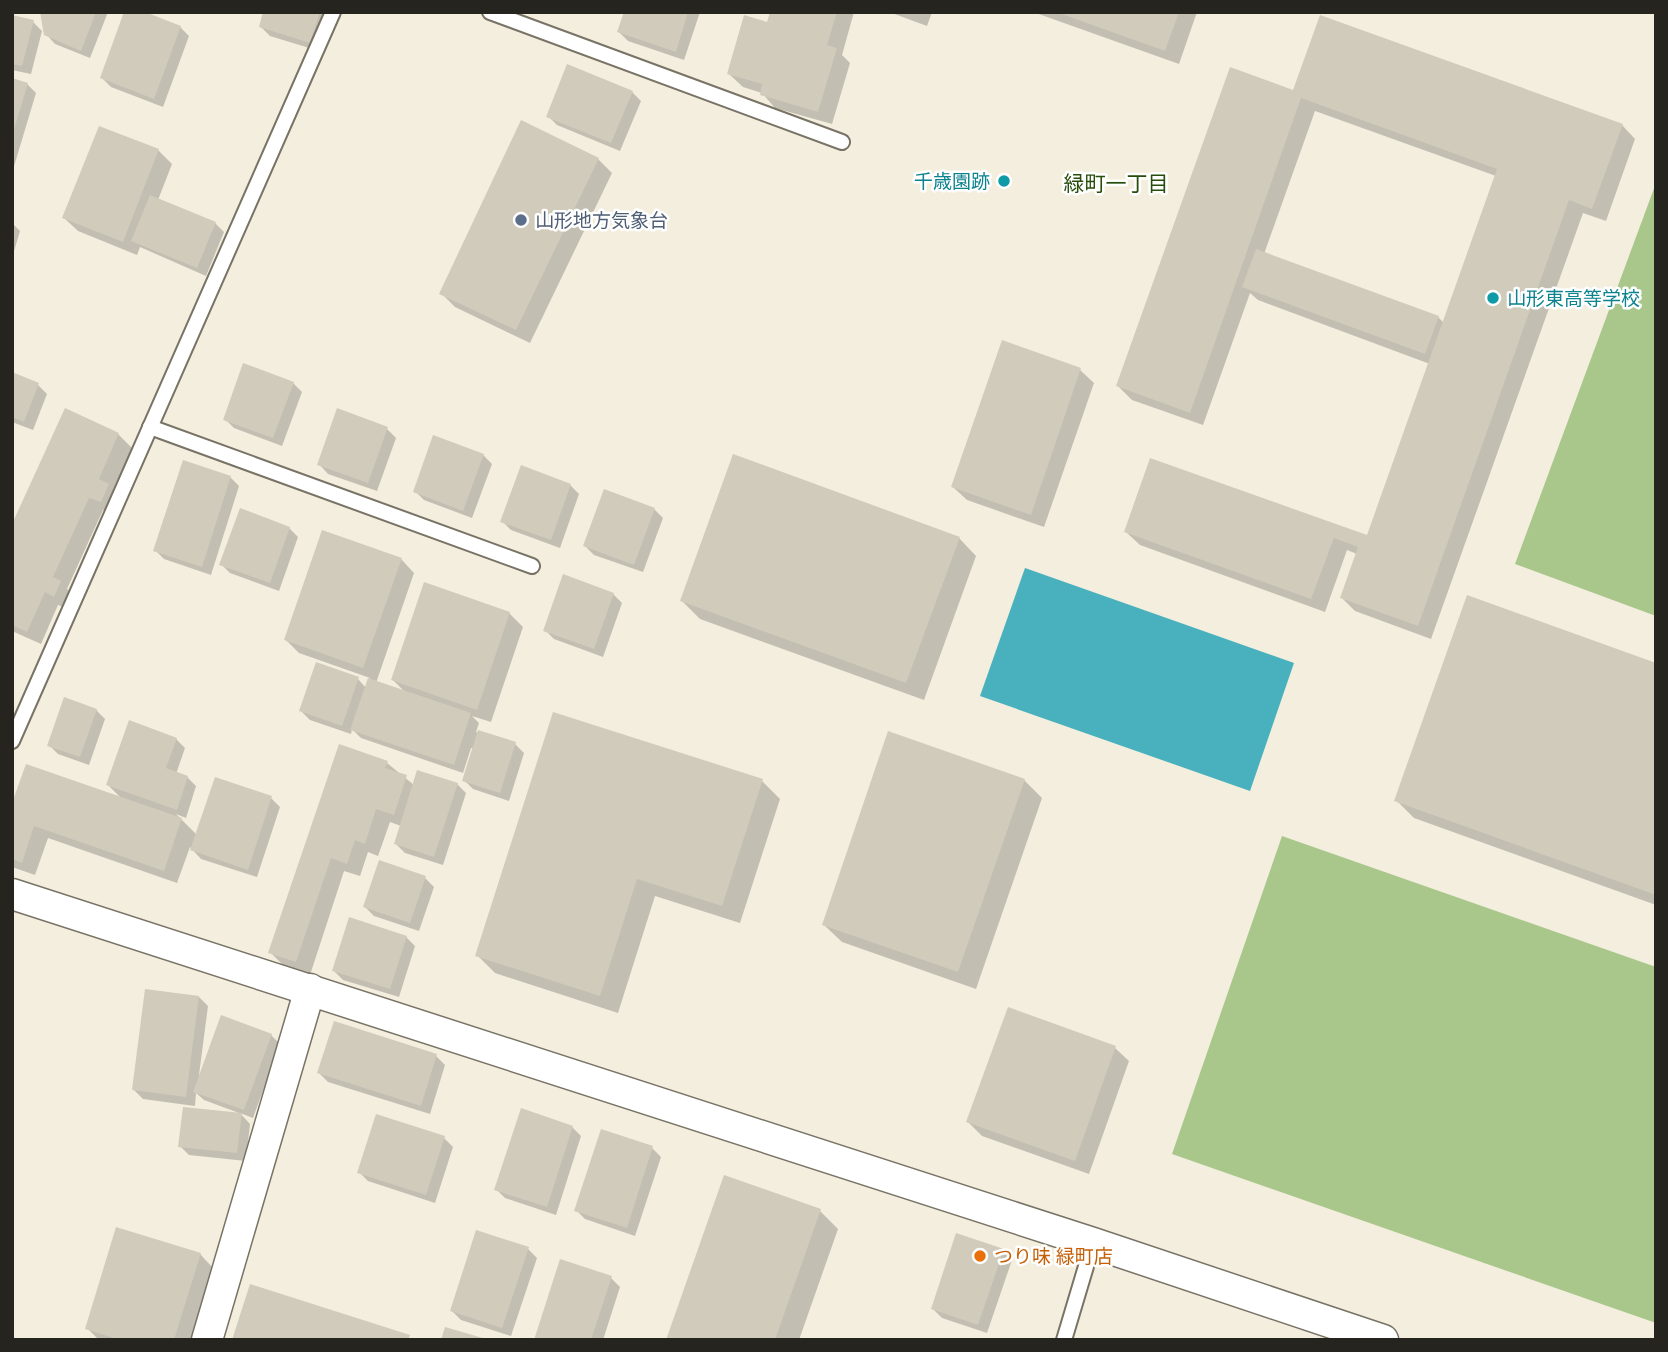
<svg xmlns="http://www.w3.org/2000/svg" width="1668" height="1352" font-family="Roboto,'Noto Sans JP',sans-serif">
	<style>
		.green { fill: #a9c78b }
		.water { fill: #48b1bd }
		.shadow { fill: #0003; fill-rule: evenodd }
		.building { fill: #d0cbbb }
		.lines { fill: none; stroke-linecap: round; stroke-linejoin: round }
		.lane-casing { stroke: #787365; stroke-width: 18 }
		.street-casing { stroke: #787365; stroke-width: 33 }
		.lane { stroke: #fff; stroke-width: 14 }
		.street { stroke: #fff; stroke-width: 30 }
		.culture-dot { fill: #0f9aa8; stroke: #fff; stroke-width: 2.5 }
		.service-dot { fill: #5c6f8a; stroke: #fff; stroke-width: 2.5 }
		.food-dot { fill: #e8710a; stroke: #fff; stroke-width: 2.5 }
		.labels { text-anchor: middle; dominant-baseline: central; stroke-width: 5; stroke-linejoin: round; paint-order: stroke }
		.culture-label { font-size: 19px; fill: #0d838f; stroke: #fff; text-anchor: end }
		.service-label { font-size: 19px; fill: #4e5e75; stroke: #fff; text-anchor: start }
		.food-label { font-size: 19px; fill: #c56008; stroke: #fff; text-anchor: start }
		.neighbourhood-label { font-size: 21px; fill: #274d0d; stroke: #fff }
	</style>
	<rect width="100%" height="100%" fill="#f3eede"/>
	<!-- green -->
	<g class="green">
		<polygon points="1656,183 1656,616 1515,564"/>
		<polygon points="1282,836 1656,967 1656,1323 1172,1154"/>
	</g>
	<!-- water -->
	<polygon class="water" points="1025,568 1294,663 1250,791 980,696"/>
	<!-- shadow -->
	<g class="shadow">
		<polygon points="42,12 108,12 90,58 55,44 46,34"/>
		<polygon points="265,12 331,12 319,51 270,36 261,27"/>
		<polygon points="625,12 700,12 684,60 628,41 619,32"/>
		<polygon points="772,12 854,12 842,55 850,63 832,124 775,108 762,93 743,87 729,74 768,24"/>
		<polygon points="889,12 932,12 927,26"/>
		<polygon points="1033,12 1197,12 1179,64"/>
		<polygon points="12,17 33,22 42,31 31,74 12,70"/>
		<polygon points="180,27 189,36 163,107 111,87 102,78"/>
		<polygon points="12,80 27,84 36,93 12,173"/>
		<polygon points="632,92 641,101 620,151 557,125 548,116"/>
		<path d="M 1294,92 L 1622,125 L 1635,139 L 1606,221 L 1583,213 L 1431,639 L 1355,611 L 1342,598 L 1357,554 L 1347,550 L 1325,612 L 1140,545 L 1126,532 L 1368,537 L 1430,364 L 1258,300 L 1250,293 L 1203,425 L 1132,400 L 1118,386 ZM 1315,111 L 1496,176 L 1444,323 L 1438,317 L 1264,254 Z"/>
		<polygon points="158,150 172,164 158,200 215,223 224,232 206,276 140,247 137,255 78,231 64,218"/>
		<polygon points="598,159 612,173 530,343 455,307 441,293"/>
		<polygon points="12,223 20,231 12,258"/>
		<polygon points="1080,370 1094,383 1044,527 967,500 953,487"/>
		<polygon points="12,374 38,385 47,394 33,430 12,422"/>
		<polygon points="293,383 302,392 282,446 234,428 225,419"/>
		<polygon points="387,429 396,438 377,491 328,474 319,464"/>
		<polygon points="118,434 132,448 113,490 122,499 114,515 103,510 67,589 74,596 68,609 58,605 41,644 12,631 12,528"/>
		<polygon points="483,455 492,464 472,518 424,500 415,491"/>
		<polygon points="230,477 239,486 211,575 164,559 155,550"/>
		<polygon points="570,485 579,494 560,548 511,530 502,521"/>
		<polygon points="654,509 663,518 643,572 594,555 585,546"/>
		<polygon points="289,528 298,537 279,591 230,573 221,564"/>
		<polygon points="959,538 976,556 924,700 700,619 682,601"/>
		<polygon points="401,559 414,573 376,683 405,692 393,680 509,613 523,627 491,722 472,716 479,723 476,732 515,744 524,753 509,801 473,789 464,780 474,749 471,748 463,773 361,738 352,729 351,734 310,720 301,711 358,679 366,688 370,678 299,653 286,640"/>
		<polygon points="613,594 622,603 603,657 554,639 545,630"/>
		<polygon points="1656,665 1656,905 1414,818 1396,800"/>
		<polygon points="96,710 105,719 89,765 58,754 49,745"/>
		<polygon points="176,739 185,748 176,774 187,777 196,786 186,818 176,814 197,835 271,798 280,807 257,877 201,859 190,847 177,883 48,838 35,875 12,867 12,808 122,799 108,785"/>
		<polygon points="387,763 414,785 457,784 466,793 443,865 405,853 396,844 401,826 390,822 378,856 368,852 360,876 344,871 310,975 284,966 270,952"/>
		<polygon points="1024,780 1042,798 976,989 842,942 824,925"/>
		<polygon points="762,781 780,799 740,923 655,896 618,1013 495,973 477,955"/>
		<polygon points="425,878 434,887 419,931 374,916 365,907"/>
		<polygon points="406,937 415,946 399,997 343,980 334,971"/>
		<polygon points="199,997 208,1006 199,1075 271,1035 280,1044 253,1118 240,1113 250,1124 246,1161 189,1155 180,1146 239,1113 204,1100 196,1093 195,1106 143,1099 134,1090"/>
		<polygon points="1115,1048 1129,1061 1089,1174 982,1136 968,1122"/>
		<polygon points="436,1056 445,1065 430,1114 328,1082 319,1073"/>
		<polygon points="572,1127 581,1136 556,1215 505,1198 496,1189"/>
		<polygon points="444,1138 453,1147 435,1203 368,1181 359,1172"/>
		<polygon points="652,1148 661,1157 635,1236 585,1219 576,1210"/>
		<polygon points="820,1211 838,1229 799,1340 668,1340"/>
		<polygon points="528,1249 537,1258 511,1336 461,1320 452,1311"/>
		<polygon points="1003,1251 1012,1260 987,1333 942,1318 933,1309"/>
		<polygon points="200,1254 213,1268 191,1340 99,1340 87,1328"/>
		<polygon points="611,1278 620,1287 603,1340 535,1340"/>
	</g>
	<!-- building -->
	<g class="building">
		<polygon points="40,12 96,12 81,51 44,35"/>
		<polygon points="124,12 145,12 181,26 154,99 100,78"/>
		<polygon points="263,12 320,12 310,43 259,27"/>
		<polygon points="624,12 688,12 676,52 617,32"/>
		<polygon points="770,12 837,12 827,45 837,48 818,112 760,95 762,84 727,74 744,15 767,22"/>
		<polygon points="1056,12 1179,12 1165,51"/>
		<polygon points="12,15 34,20 22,66 12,64"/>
		<polygon points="1320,15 1623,124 1592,209 1569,200 1418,626 1340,598 1358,547 1334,538 1311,599 1124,532 1150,458 1367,535 1497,169 1301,98 1190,413 1116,386 1230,67 1293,90"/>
		<polygon points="567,64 633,91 611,143 546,117"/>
		<polygon points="12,78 28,83 13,133 12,133"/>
		<polygon points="521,120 599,158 516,330 439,294"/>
		<polygon points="99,126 159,149 123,242 62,218"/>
		<polygon points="150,195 216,222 197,268 131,241"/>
		<polygon points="1256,249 1439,316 1425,354 1242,287"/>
		<polygon points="1002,340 1081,368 1031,515 951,487"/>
		<polygon points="243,363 294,382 273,438 223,420"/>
		<polygon points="12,372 39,383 24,422 12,417"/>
		<polygon points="65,408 119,433 99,479 109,484 101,502 89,498 53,577 61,581 54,597 45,592 27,632 12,625 12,524"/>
		<polygon points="337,408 388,427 368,483 317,465"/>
		<polygon points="433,435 484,454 463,511 413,492"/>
		<polygon points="733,454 960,537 906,683 680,601"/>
		<polygon points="183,460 231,476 202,567 153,551"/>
		<polygon points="521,465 571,484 551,540 500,522"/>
		<polygon points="604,489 655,508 634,565 583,546"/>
		<polygon points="240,508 290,527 270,583 219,565"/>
		<polygon points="322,530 402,558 363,668 284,640"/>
		<polygon points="563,574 614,593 594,649 543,631"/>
		<polygon points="424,582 510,612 477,710 391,680"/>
		<polygon points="1467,595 1656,663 1656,895 1394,801"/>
		<polygon points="316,662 359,677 342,726 299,711"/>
		<polygon points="368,678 471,713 454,765 350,730"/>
		<polygon points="64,697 97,709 80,757 47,746"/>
		<polygon points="553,712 763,779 722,906 637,879 600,996 475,956"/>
		<polygon points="129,720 177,738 166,768 188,776 177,810 106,785"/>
		<polygon points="478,730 516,742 500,793 462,781"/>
		<polygon points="888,731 1025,779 958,972 822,925"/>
		<polygon points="339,744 388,761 385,768 407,775 394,815 376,809 365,844 355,840 347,864 331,858 296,962 268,953"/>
		<polygon points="26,764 182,818 164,871 34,826 22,863 12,859 12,803"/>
		<polygon points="417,770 458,783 434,857 394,844"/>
		<polygon points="215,777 272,796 248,870 190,850"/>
		<polygon points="379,860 426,876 410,923 363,907"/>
		<polygon points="349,917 407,936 390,989 332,971"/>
		<polygon points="145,989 199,996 186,1097 132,1090"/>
		<polygon points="1008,1007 1116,1046 1075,1161 966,1122"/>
		<polygon points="221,1015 272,1034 244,1110 193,1092"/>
		<polygon points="334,1021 437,1054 421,1106 317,1073"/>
		<polygon points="183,1107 242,1113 237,1153 178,1147"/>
		<polygon points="521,1108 573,1126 547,1207 494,1190"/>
		<polygon points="376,1114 445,1136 426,1195 357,1173"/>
		<polygon points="601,1129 653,1146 627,1228 574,1211"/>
		<polygon points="724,1175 821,1209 775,1340 666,1340"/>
		<polygon points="116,1227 201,1253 174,1340 120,1340 85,1329"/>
		<polygon points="476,1230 529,1247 502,1328 450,1311"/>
		<polygon points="956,1233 1004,1249 978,1325 931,1309"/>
		<polygon points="560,1259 612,1276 591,1340 534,1340"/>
		<polygon points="250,1284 410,1335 408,1340 232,1340"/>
		<polygon points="445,1327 486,1339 486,1340 441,1340"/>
	</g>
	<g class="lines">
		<!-- lane casing -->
		<g class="lane-casing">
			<g id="lane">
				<polyline points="490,12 842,142"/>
				<polyline points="150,427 532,566"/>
				<polyline points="12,741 333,12"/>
				<polyline points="1064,1340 1093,1243"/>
			</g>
		</g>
		<!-- street casing -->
		<g class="street-casing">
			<g id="street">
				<polyline points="12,894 1093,1243 1383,1340"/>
				<polyline points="207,1340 310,989"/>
			</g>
		</g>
		<!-- lane -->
		<use href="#lane" class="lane"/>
		<!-- street -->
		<use href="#street" class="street"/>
	</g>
	<!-- markers -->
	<g class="culture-dot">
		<circle cx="1004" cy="181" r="7"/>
		<circle cx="1493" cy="298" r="7"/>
	</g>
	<circle class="service-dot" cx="521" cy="220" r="7"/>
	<circle class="food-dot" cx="980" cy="1256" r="7"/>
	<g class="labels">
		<!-- culture labels -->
		<g class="culture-label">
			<text x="990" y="181">千歳園跡</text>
			<text x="1507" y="298" text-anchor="start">山形東高等学校</text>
		</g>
		<!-- service labels -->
		<g class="service-label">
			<text x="535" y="220">山形地方気象台</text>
		</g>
		<!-- food labels -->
		<g class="food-label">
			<text x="994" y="1256">つり味 緑町店</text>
		</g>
		<!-- neighbourhood labels -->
		<g class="neighbourhood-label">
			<text x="1116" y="184">緑町一丁目</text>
		</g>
	</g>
	<!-- border -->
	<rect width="1668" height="1352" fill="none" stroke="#26241e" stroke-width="28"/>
</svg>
